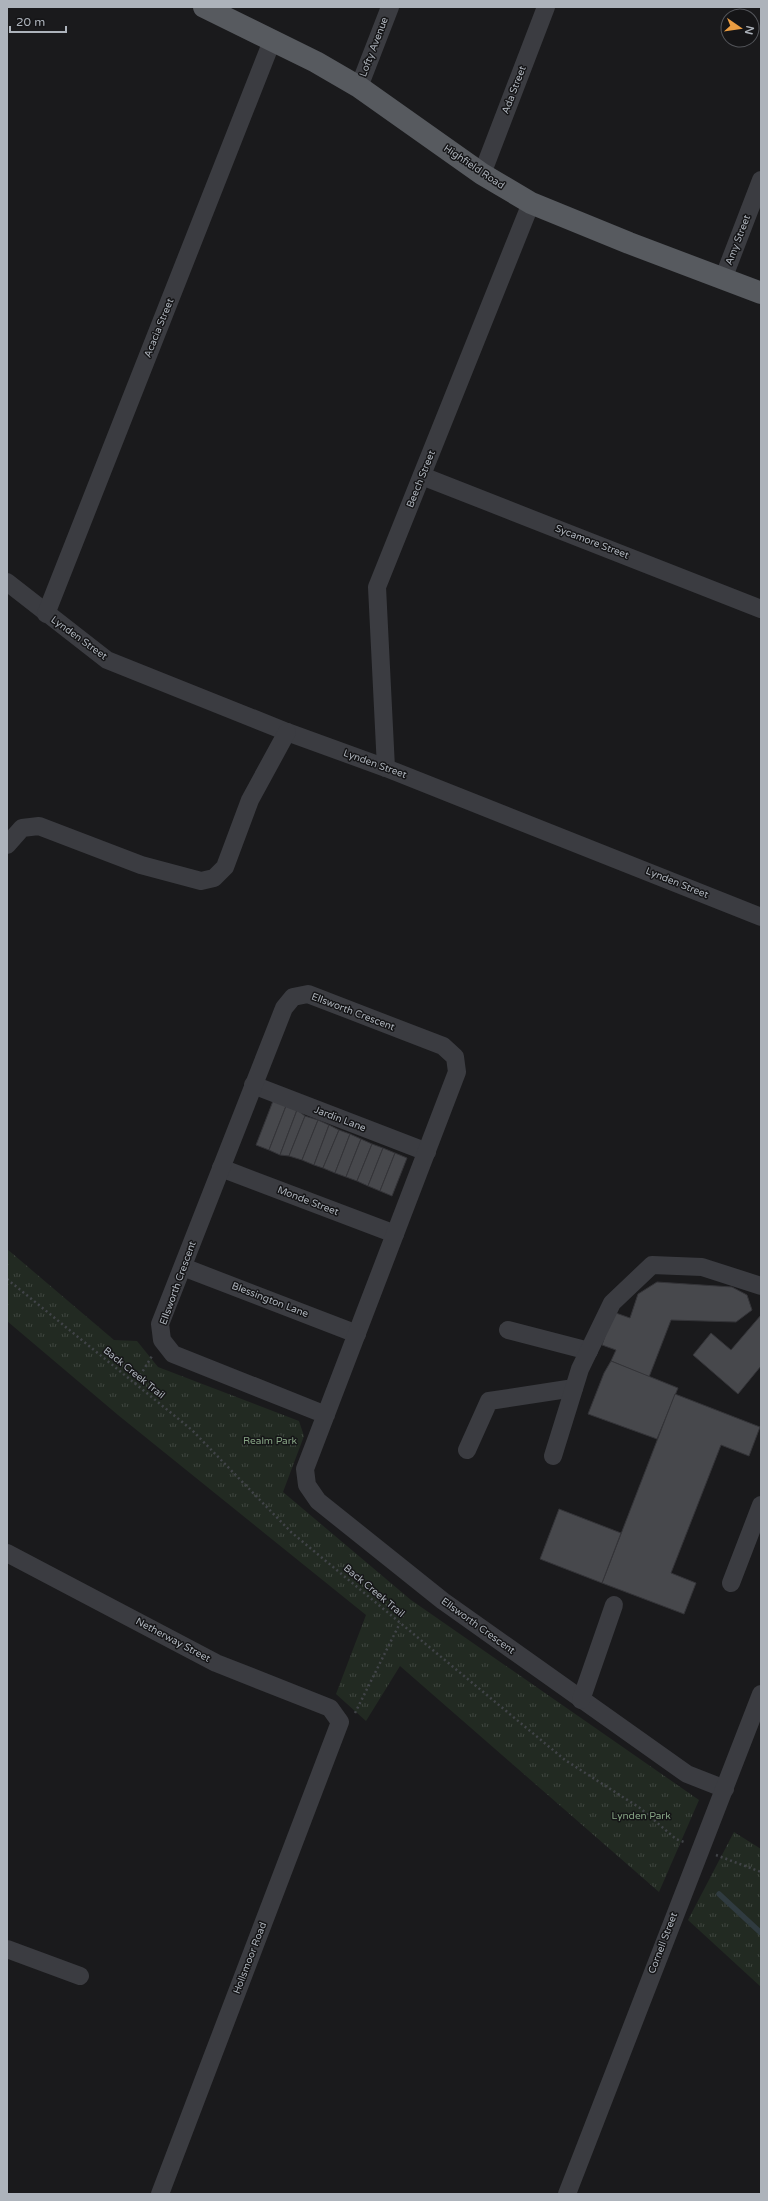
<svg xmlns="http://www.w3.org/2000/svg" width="768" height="2201" font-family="'Varela Round',sans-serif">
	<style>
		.park { fill: url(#park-tufts) }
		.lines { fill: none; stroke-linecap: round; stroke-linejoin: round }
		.stream { stroke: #303b40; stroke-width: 5.5 }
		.building { fill: #47484c; stroke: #343438 }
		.path { stroke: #414448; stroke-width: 2.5; stroke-dasharray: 2 3; stroke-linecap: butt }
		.minor { stroke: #3b3c41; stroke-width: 18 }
		.major { stroke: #575a5f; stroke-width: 22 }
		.labels { text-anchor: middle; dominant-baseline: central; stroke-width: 3; stroke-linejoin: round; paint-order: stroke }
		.street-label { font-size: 10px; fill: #adb3bb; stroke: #151517 }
		.park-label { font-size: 10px; fill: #87a585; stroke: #151517 }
	</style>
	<defs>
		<pattern id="park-tufts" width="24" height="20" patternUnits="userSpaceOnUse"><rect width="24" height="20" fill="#222a22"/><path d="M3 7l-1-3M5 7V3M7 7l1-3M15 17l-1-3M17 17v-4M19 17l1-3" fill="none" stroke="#3f4640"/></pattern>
	</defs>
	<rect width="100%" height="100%" fill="#1a1a1c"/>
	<!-- park -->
	<g class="park">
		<polygon points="7,1249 114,1340 137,1341 158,1367 299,1421 304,1436 283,1492 411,1600 699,1800 659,1892 400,1666 366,1721 336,1694 366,1615 118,1415 7,1321"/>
		<polygon points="734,1832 761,1849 761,1987 688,1920"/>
	</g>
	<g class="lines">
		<!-- stream -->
		<polyline class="stream" points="719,1894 761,1933"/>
	</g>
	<!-- building -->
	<g class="building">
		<polygon points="273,1101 286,1106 269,1150 256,1145"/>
		<polygon points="286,1106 297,1110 280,1155 269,1150"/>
		<polygon points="297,1110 305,1116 289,1156 280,1155"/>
		<polygon points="305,1116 318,1120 302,1160 289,1156"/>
		<polygon points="318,1120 329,1125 314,1165 302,1160"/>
		<polygon points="329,1125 339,1130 323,1168 314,1165"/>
		<polygon points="339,1130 350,1134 335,1173 323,1168"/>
		<polygon points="350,1134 361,1139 346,1177 335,1173"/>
		<polygon points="361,1139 372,1144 357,1181 346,1177"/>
		<polygon points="372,1144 383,1148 368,1186 357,1181"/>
		<polygon points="383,1148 395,1153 380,1191 368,1186"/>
		<polygon points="395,1153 407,1158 392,1196 380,1191"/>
		<polygon points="657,1282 732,1287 747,1295 752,1310 736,1322 671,1320 649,1377 611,1361 616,1350 602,1345 613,1312 630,1318 638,1294"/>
		<polygon points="761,1315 761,1366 738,1394 693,1355 711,1333 731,1350"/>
		<polygon points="611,1361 678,1388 657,1439 588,1414 604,1373"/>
		<polygon points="675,1394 760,1427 749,1456 721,1445 671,1573 696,1583 684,1614 602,1583"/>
		<polygon points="559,1509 621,1533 602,1583 540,1559"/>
	</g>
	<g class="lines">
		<!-- path -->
		<g class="path">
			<polyline points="7,1279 192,1430 291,1532 565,1760 640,1808 676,1839 684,1842"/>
			<polyline points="135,1384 152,1356"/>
			<polyline points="355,1713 400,1623"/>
			<polyline points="716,1855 761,1872"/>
		</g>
		<!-- minor -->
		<g class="minor">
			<polyline points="359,87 390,7"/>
			<polyline points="482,174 546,7"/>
			<polyline points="723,279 761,180"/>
			<polyline points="422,476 761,609"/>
			<polyline points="7,582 107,660 287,732 386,768 761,917"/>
			<polyline points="46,614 272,41"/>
			<polyline points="386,768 377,587 531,203"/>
			<polyline points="7,845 22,828 39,826 141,865 201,881 214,878 225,867 250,800 287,732"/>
			<polyline points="253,1085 427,1152"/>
			<polyline points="221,1168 395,1234"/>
			<polyline points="183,1267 357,1334"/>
			<polyline points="508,1330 589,1351"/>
			<polyline points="326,1415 173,1354 162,1340 160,1324 284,1008 293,997 308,994 443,1046 455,1057 457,1072 305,1469 307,1485 318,1501 443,1601 687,1774 725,1789"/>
			<polyline points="467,1450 489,1401 574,1388"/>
			<polyline points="553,1456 580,1369 612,1303 652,1265 702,1267 761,1286"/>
			<polyline points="7,1553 216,1663 330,1708 340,1722 160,2194"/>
			<polyline points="731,1583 761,1505"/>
			<polyline points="581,1700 614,1605"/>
			<polyline points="7,1949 80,1976"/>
			<polyline points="567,2194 761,1694"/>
		</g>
		<!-- major -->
		<polyline class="major" points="204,7 316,62 359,87 482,174 531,203 629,243 761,293"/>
	</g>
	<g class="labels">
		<!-- street labels -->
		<g class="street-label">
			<text transform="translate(374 47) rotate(-69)">Lofty Avenue</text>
			<text transform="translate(514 90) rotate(-69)">Ada Street</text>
			<text transform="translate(474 167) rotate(34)">Highfield Road</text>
			<text transform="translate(738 240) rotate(-69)">Amy Street</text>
			<text transform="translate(159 328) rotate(-68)">Acacia Street</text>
			<text transform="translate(421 479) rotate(-68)">Beech Street</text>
			<text transform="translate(592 542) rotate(21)">Sycamore Street</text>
			<text transform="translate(79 638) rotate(36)">Lynden Street</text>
			<text transform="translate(375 764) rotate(20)">Lynden Street</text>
			<text transform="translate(677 883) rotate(22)">Lynden Street</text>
			<text transform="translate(353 1012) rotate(21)">Ellsworth Crescent</text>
			<text transform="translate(340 1119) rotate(21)">Jardin Lane</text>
			<text transform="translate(308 1201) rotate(21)">Monde Street</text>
			<text transform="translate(178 1283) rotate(-70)">Ellsworth Crescent</text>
			<text transform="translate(270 1300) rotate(21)">Blessington Lane</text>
			<text transform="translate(134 1373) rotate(39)">Back Creek Trail</text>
			<text transform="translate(374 1591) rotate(40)">Back Creek Trail</text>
			<text transform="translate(478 1626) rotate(36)">Ellsworth Crescent</text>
			<text transform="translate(173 1640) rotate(28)">Netherway Street</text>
			<text transform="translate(663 1943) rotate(-69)">Cornell Street</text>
			<text transform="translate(250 1958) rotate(-69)">Hollsmoor Road</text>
		</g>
		<!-- park labels -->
		<g class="park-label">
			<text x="270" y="1441">Realm Park</text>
			<text x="641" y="1816">Lynden Park</text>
		</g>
	</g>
	<!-- border -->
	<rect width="768" height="2201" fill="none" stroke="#adb3bb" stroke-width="16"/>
	<!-- north arrow -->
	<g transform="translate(740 28) rotate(103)"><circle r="19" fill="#151517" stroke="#525459"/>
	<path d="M0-3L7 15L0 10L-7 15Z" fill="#eb9d42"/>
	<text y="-6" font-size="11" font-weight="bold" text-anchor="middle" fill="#adb3bb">N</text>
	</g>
	<!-- scale -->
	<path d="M10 26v6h56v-6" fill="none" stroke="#adb3bb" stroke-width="2"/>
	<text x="16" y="26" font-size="12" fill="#adb3bb" stroke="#151517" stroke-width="3" paint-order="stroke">20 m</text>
</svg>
